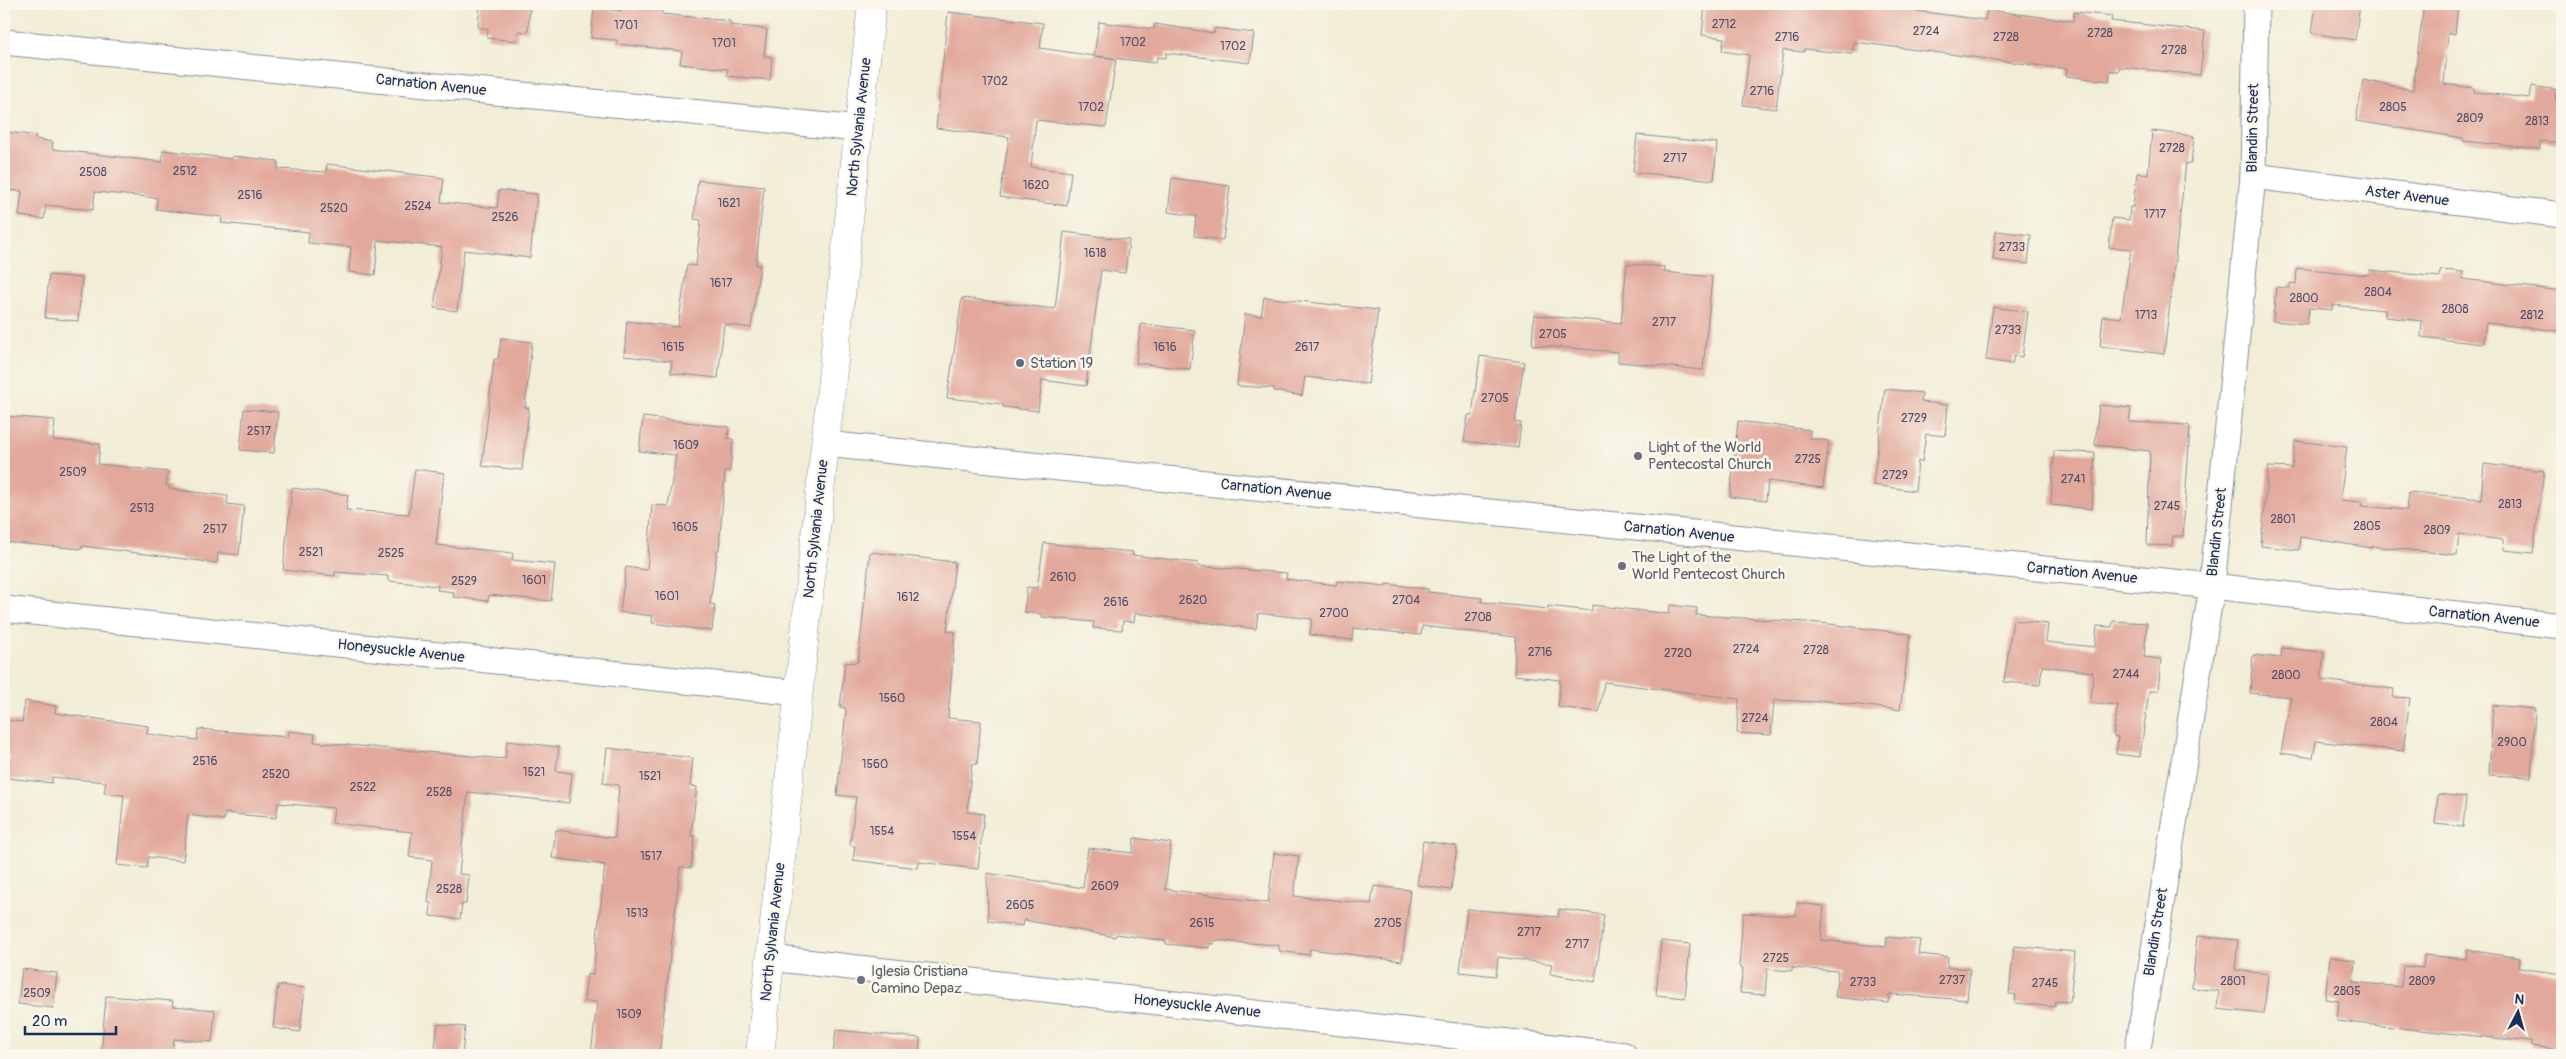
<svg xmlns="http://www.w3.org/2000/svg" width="2566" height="1059" font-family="Pangolin,sans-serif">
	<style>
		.building { fill: #e2a89b }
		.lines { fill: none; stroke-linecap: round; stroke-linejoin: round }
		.minor-casing { stroke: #868e9a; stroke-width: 27 }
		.secondary-casing { stroke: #868e9a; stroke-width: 29 }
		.minor { stroke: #fff; stroke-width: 25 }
		.secondary { stroke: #fff; stroke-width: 28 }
		.service-dot { fill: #5c6f8a; stroke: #fbf7ec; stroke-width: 2 }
		.worship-dot { fill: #6b7280; stroke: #fbf7ec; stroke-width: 2 }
		.labels { text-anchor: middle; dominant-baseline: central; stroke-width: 5; stroke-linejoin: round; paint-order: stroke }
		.number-label { font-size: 12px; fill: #4d4d6d }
		.street-label { font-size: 15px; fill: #1b2f5e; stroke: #fbf7ec }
		.service-label { font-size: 15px; fill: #4e5e75; stroke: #fbf7ec; text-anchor: start }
		.worship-label { font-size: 15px; fill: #5b616d; stroke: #fbf7ec; text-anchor: start }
	</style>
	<rect width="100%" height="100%" fill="#fbf7ec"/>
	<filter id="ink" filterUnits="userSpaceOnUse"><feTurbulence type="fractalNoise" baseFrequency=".02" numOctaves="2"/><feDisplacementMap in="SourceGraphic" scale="10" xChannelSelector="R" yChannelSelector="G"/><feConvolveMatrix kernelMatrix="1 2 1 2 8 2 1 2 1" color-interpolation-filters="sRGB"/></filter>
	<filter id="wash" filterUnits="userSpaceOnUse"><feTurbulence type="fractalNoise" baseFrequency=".0096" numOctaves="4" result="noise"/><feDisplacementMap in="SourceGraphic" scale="20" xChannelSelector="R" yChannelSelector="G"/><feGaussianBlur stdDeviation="1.12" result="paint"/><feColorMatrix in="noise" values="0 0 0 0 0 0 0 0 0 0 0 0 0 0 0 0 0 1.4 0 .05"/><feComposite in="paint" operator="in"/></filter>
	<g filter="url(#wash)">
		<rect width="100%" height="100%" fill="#f1edd6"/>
		<g id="blocks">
			<!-- building -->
			<g class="building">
				<polygon points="480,4 530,4 528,32 518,31 517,41 487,38 488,28 478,28"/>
				<polygon points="1705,4 1899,4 1917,6 1916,11 1985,20 1987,10 2073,21 2074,12 2112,16 2111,21 2205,31 2200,75 2119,67 2119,71 2110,71 2109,81 2066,76 2067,69 1854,42 1852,54 1804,49 1804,52 1783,50 1776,109 1743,105 1749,55 1722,51 1724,38 1702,35"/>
				<polygon points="2316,4 2360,4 2355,40 2312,33"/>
				<polygon points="2424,4 2458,4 2455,34 2448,33 2444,84 2474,88 2474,92 2530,98 2532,86 2557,90 2555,100 2562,100 2562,143 2540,141 2540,149 2463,141 2463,138 2356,121 2363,80 2413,90"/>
				<polygon points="621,7 662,11 662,14 730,21 730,25 767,29 764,56 772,57 770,80 727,76 728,69 680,64 682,51 617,44 617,40 591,38 594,8 621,11"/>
				<polygon points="948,12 1043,23 1040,48 1094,56 1099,22 1154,29 1155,24 1214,33 1215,28 1254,33 1250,63 1166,53 1166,58 1157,57 1156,63 1095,56 1116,59 1106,127 1036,120 1031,167 1071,172 1067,206 1000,197 1009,137 936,128"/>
				<polygon points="2152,131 2194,136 2191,164 2186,163 2164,354 2100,346 2103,316 2121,318 2131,249 2109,247 2112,218 2129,220 2130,207 2133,207 2137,173 2148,175"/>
				<polygon points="8,132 36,136 35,139 53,142 52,149 162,162 163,150 232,159 232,156 278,161 278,169 326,172 327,164 444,178 441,202 497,208 499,190 537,194 530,258 464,250 457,311 434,308 442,247 378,240 375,275 349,272 351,247 308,243 309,232 221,223 222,217 156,209 157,198 95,192 93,210 46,205 44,219 19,216 22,191 6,190 7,177 4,176 4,137 7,138"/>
				<polygon points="1637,135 1717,143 1714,180 1633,172"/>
				<polygon points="1172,178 1230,186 1223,240 1194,236 1196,216 1168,212"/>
				<polygon points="698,180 764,187 756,265 760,265 751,328 724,324 718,378 671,373 672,361 624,356 627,321 678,327 687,265 696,266 701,220 694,219"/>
				<polygon points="1996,231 2031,235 2028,264 1993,260"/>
				<polygon points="1064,232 1129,240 1125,273 1101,270 1086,386 1042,380 1038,411 1003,407 1003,404 947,398 962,298 1055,309"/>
				<polygon points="1627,264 1665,267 1664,272 1712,277 1703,370 1618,362 1618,352 1532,345 1534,315 1621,323"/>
				<polygon points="2297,268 2368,275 2369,270 2440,277 2441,270 2464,272 2463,279 2562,291 2559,331 2486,323 2483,344 2421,337 2422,321 2385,317 2385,310 2332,305 2332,310 2309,308 2307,324 2273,321 2276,287 2290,288 2290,283 2296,284"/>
				<polygon points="49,275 82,278 78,321 45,318"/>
				<polygon points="1264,297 1378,310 1368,384 1305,377 1302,396 1274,391 1274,388 1237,386 1245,314 1261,316"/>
				<polygon points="1993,307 2028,312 2022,357 2014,356 2012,364 1986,360"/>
				<polygon points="1141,324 1195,330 1190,369 1136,363"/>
				<polygon points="501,338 532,342 525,407 529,408 522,470 482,466 494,359 498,359"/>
				<polygon points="1480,356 1524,362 1515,422 1521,423 1518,448 1464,441 1468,415 1472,415"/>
				<polygon points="1885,389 1922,393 1921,402 1948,405 1945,436 1926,434 1922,462 1918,461 1915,491 1873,485"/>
				<polygon points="2099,405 2131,408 2129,422 2188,425 2190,427 2183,536 2173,536 2172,546 2147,545 2150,451 2095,445"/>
				<polygon points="244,409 278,412 274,453 240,450"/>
				<polygon points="6,416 55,420 53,440 100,444 98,464 168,472 166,486 170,486 169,489 228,496 227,504 244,506 239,555 218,553 217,563 82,546 82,549 4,542"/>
				<polygon points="643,417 729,427 728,438 733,439 730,471 725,471 719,550 717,550 710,604 715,605 712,631 652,623 653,616 620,612 626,567 647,570 652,505 668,506 676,455 639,451"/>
				<polygon points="1738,421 1810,430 1810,438 1829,441 1823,488 1768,481 1766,501 1730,497"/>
				<polygon points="2295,441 2347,447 2340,500 2362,502 2361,506 2407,510 2409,492 2481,499 2484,464 2544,471 2533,553 2504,550 2503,540 2459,534 2457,555 2372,546 2372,548 2300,537 2299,550 2261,546 2268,467 2292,468"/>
				<polygon points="2054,451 2095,453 2092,509 2051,505"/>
				<polygon points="415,469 444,473 436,545 513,553 512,560 555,564 551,601 489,595 488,601 453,597 454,592 437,590 438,586 388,581 388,576 335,572 335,576 283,570 292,488 348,495 346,510 409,514"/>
				<polygon points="1044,543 1133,552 1132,555 1199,563 1198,566 1287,573 1286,579 1336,585 1337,581 1386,586 1386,584 1428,589 1428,592 1482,598 1481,602 1548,609 1548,606 1592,611 1592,605 1669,614 1670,605 1697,608 1696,615 1821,623 1910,634 1900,710 1819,700 1819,702 1774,700 1771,735 1737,733 1739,699 1604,682 1599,712 1558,707 1560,680 1514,675 1516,637 1422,626 1421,635 1353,628 1352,640 1310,635 1312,619 1258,613 1256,629 1135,613 1134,622 1123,621 1122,630 1093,628 1094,622 1042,617 1042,614 1024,612 1027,587 1037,588"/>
				<polygon points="870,552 955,562 947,631 955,632 948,718 981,721 977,764 972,764 967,812 984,814 978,869 919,862 918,868 853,860 855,846 850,845 856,797 837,795 846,711 845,708 840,707 845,663 858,662"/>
				<polygon points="2013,620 2048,624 2046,642 2095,647 2097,626 2112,627 2113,621 2147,623 2144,657 2161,659 2158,691 2149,691 2140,757 2116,754 2118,737 2113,736 2118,705 2091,703 2093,672 2042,666 2040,685 2004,682"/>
				<polygon points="2282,648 2324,652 2321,680 2394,689 2393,697 2410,698 2403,751 2316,741 2313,758 2281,753 2291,697 2250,693 2253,655 2281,658"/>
				<polygon points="25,701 56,706 55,713 148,726 147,734 197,740 198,729 288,737 289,731 315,734 314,742 505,759 507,741 559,747 556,771 572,773 569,803 468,792 459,874 469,875 466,904 462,904 460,919 430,916 431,903 428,903 432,860 409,857 412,832 332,823 334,808 278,803 276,818 225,813 224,820 188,815 183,861 148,857 147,868 117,865 124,795 104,793 106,782 52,777 52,783 7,778 10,756 4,755 7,720 22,722"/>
				<polygon points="2493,705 2535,709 2531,777 2489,775"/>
				<polygon points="607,748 693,758 690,786 697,787 691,836 695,836 691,868 680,867 659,1055 591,1055 597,1002 584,1001 587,974 593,975 605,865 552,858 556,830 615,838 619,785 603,783"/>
				<polygon points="2438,794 2466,797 2463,827 2435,824"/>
				<polygon points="1134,838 1171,843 1165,889 1268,903 1274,853 1299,856 1294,896 1371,904 1374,886 1410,890 1402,961 1310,949 1309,955 1279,951 1279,945 1233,942 1214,940 1214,944 1209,944 1209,948 1166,944 1166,941 1116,934 1115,937 1024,920 1023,926 988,921 987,873 1083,888 1088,848 1133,853"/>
				<polygon points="1423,841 1457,846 1451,890 1417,885"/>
				<polygon points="1797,903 1824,906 1821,940 1886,947 1887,937 1920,940 1918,954 1948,957 1947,967 1970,969 1967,1000 1889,994 1888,1003 1835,997 1838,971 1792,968 1792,971 1767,969 1765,995 1740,993 1743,968 1739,967 1743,913 1796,916"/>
				<polygon points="1467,909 1558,917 1559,909 1604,915 1595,982 1550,974 1552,964 1498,957 1496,976 1460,972"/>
				<polygon points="2197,936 2238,940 2235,970 2268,974 2264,1014 2217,1009 2219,991 2192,988"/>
				<polygon points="1661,941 1690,944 1685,998 1656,995"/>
				<polygon points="2014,946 2075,952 2070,1002 2056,1001 2055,1007 2015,1003 2016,995 2009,994"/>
				<polygon points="2467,950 2520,958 2519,968 2562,974 2562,1033 2559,1050 2531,1046 2531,1042 2337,1021 2339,1001 2325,999 2330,957 2355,960 2353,982 2401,987 2403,966 2423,968 2424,955 2466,959"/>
				<polygon points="22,969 57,973 53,1008 18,1004"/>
				<polygon points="278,985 305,988 300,1032 273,1028"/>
				<polygon points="106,996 173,1001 172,1006 215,1010 212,1042 174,1039 172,1055 101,1055"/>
				<polygon points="438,1024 465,1027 462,1055 434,1055"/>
				<polygon points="836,1030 920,1038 919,1055 833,1055"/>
			</g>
		</g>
	</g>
	<g filter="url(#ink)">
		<use href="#blocks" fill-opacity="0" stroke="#868e9a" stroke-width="1"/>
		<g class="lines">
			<!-- minor casing -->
			<g class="minor-casing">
				<g id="minor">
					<polyline points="4,42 858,129"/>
					<polyline points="2253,176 2562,215"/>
					<polyline points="825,444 2212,586 2562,626"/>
					<polyline points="4,609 799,693"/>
					<polyline points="770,958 1624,1055"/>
					<polyline points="2137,1055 2212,586 2253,176 2256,4"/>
				</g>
			</g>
			<!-- secondary casing -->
			<g class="secondary-casing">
				<polyline id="secondary" points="760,1055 872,4"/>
			</g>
			<!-- minor -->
			<use href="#minor" class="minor"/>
			<!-- secondary -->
			<use href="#secondary" class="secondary"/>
		</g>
	</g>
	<!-- markers -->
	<circle class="service-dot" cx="1020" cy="363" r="5"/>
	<g class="worship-dot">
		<circle cx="1638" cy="456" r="5"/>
		<circle cx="1622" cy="566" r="5"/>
		<circle cx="861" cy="980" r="5"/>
	</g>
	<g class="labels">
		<!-- number labels -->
		<g class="number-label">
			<text x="1724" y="24">2712</text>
			<text x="626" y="25">1701</text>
			<text x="1926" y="31">2724</text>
			<text x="2100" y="33">2728</text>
			<text x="1787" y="37">2716</text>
			<text x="2006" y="37">2728</text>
			<text x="1133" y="42">1702</text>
			<text x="724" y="43">1701</text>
			<text x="1233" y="46">1702</text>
			<text x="2174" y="50">2728</text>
			<text x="995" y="81">1702</text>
			<text x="1762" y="91">2716</text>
			<text x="1091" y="107">1702</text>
			<text x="2393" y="107">2805</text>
			<text x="2470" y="118">2809</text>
			<text x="2537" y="121">2813</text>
			<text x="2172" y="148">2728</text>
			<text x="1675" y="158">2717</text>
			<text x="185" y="171">2512</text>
			<text x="93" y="172">2508</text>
			<text x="1036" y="185">1620</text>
			<text x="250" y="195">2516</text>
			<text x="729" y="203">1621</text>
			<text x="418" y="206">2524</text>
			<text x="334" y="208">2520</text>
			<text x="2155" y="214">1717</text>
			<text x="505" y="217">2526</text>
			<text x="2012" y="247">2733</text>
			<text x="1095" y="253">1618</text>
			<text x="721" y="283">1617</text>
			<text x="2378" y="292">2804</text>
			<text x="2304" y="298">2800</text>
			<text x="2455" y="309">2808</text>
			<text x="2146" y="315">1713</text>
			<text x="2532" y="315">2812</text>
			<text x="1664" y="322">2717</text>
			<text x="2008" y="330">2733</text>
			<text x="1553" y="334">2705</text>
			<text x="673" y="347">1615</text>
			<text x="1165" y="347">1616</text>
			<text x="1307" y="347">2617</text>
			<text x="1495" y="398">2705</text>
			<text x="1914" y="418">2729</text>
			<text x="259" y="431">2517</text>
			<text x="686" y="445">1609</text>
			<text x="1808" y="459">2725</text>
			<text x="73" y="472">2509</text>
			<text x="1895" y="475">2729</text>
			<text x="2073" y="479">2741</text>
			<text x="2510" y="504">2813</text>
			<text x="2167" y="506">2745</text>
			<text x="142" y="508">2513</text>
			<text x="2283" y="519">2801</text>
			<text x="2367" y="526">2805</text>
			<text x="685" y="527">1605</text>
			<text x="215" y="529">2517</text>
			<text x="2437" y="530">2809</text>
			<text x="311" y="552">2521</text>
			<text x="391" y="553">2525</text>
			<text x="1063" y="577">2610</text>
			<text x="534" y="580">1601</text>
			<text x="464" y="581">2529</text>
			<text x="667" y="596">1601</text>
			<text x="908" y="597">1612</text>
			<text x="1193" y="600">2620</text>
			<text x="1406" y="600">2704</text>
			<text x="1116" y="602">2616</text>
			<text x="1334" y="613">2700</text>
			<text x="1478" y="617">2708</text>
			<text x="1746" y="649">2724</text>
			<text x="1816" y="650">2728</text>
			<text x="1540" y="652">2716</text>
			<text x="1678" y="653">2720</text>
			<text x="2126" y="674">2744</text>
			<text x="2286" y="675">2800</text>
			<text x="892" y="698">1560</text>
			<text x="1755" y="718">2724</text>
			<text x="2384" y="722">2804</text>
			<text x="2512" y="742">2900</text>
			<text x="205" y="761">2516</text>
			<text x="875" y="764">1560</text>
			<text x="534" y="772">1521</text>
			<text x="276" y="774">2520</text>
			<text x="650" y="776">1521</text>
			<text x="363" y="787">2522</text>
			<text x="439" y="792">2528</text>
			<text x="882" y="831">1554</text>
			<text x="964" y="836">1554</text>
			<text x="651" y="856">1517</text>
			<text x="1105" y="886">2609</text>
			<text x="449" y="889">2528</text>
			<text x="1020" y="905">2605</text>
			<text x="637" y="913">1513</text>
			<text x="1202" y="923">2615</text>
			<text x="1388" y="923">2705</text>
			<text x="1529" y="932">2717</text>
			<text x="1577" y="944">2717</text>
			<text x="1776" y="958">2725</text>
			<text x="1952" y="980">2737</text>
			<text x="2233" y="981">2801</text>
			<text x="2422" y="981">2809</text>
			<text x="1863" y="982">2733</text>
			<text x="2045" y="983">2745</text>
			<text x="2347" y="991">2805</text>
			<text x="37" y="993">2509</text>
			<text x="629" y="1014">1509</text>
		</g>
		<!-- street labels -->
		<g class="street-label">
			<text transform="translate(431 85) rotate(6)">Carnation Avenue</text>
			<text transform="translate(859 127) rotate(-84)">North Sylvania Avenue</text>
			<text transform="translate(2253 128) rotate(-89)">Blandin Street</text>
			<text transform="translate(2407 196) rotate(7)">Aster Avenue</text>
			<text transform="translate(1276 490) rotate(6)">Carnation Avenue</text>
			<text transform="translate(816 529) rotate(-84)">North Sylvania Avenue</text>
			<text transform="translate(1679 532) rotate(6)">Carnation Avenue</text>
			<text transform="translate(2217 532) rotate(-84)">Blandin Street</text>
			<text transform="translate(2082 573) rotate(6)">Carnation Avenue</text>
			<text transform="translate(2484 617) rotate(6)">Carnation Avenue</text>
			<text transform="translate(401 651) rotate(6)">Honeysuckle Avenue</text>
			<text transform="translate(773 932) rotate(-84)">North Sylvania Avenue</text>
			<text transform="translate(2156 932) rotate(-81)">Blandin Street</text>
			<text transform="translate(1197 1006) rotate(6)">Honeysuckle Avenue</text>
		</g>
		<!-- service labels -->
		<g class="service-label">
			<text x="1030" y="363">Station 19</text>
		</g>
		<!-- worship labels -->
		<g class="worship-label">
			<text x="1648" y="447">Light of the World<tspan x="1648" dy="17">Pentecostal Church</tspan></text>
			<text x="1632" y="557">The Light of the<tspan x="1632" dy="17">World Pentecost Church</tspan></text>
			<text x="871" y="971">Iglesia Cristiana<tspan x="871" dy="17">Camino Depaz</tspan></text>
		</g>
	</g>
	<!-- margin -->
	<rect width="2566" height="1059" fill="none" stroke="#fbf7ec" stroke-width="20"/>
	<!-- north arrow -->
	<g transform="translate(2518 1012) rotate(6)" stroke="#fbf7ec" stroke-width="4" paint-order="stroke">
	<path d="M0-4L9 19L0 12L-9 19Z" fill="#1b2f5e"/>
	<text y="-8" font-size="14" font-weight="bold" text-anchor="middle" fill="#1b2f5e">N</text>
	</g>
	<!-- scale -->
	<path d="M25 1026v8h91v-8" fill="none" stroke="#1b2f5e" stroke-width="2.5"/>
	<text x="32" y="1026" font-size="15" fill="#1b2f5e" stroke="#fbf7ec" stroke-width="4" paint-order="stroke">20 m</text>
</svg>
